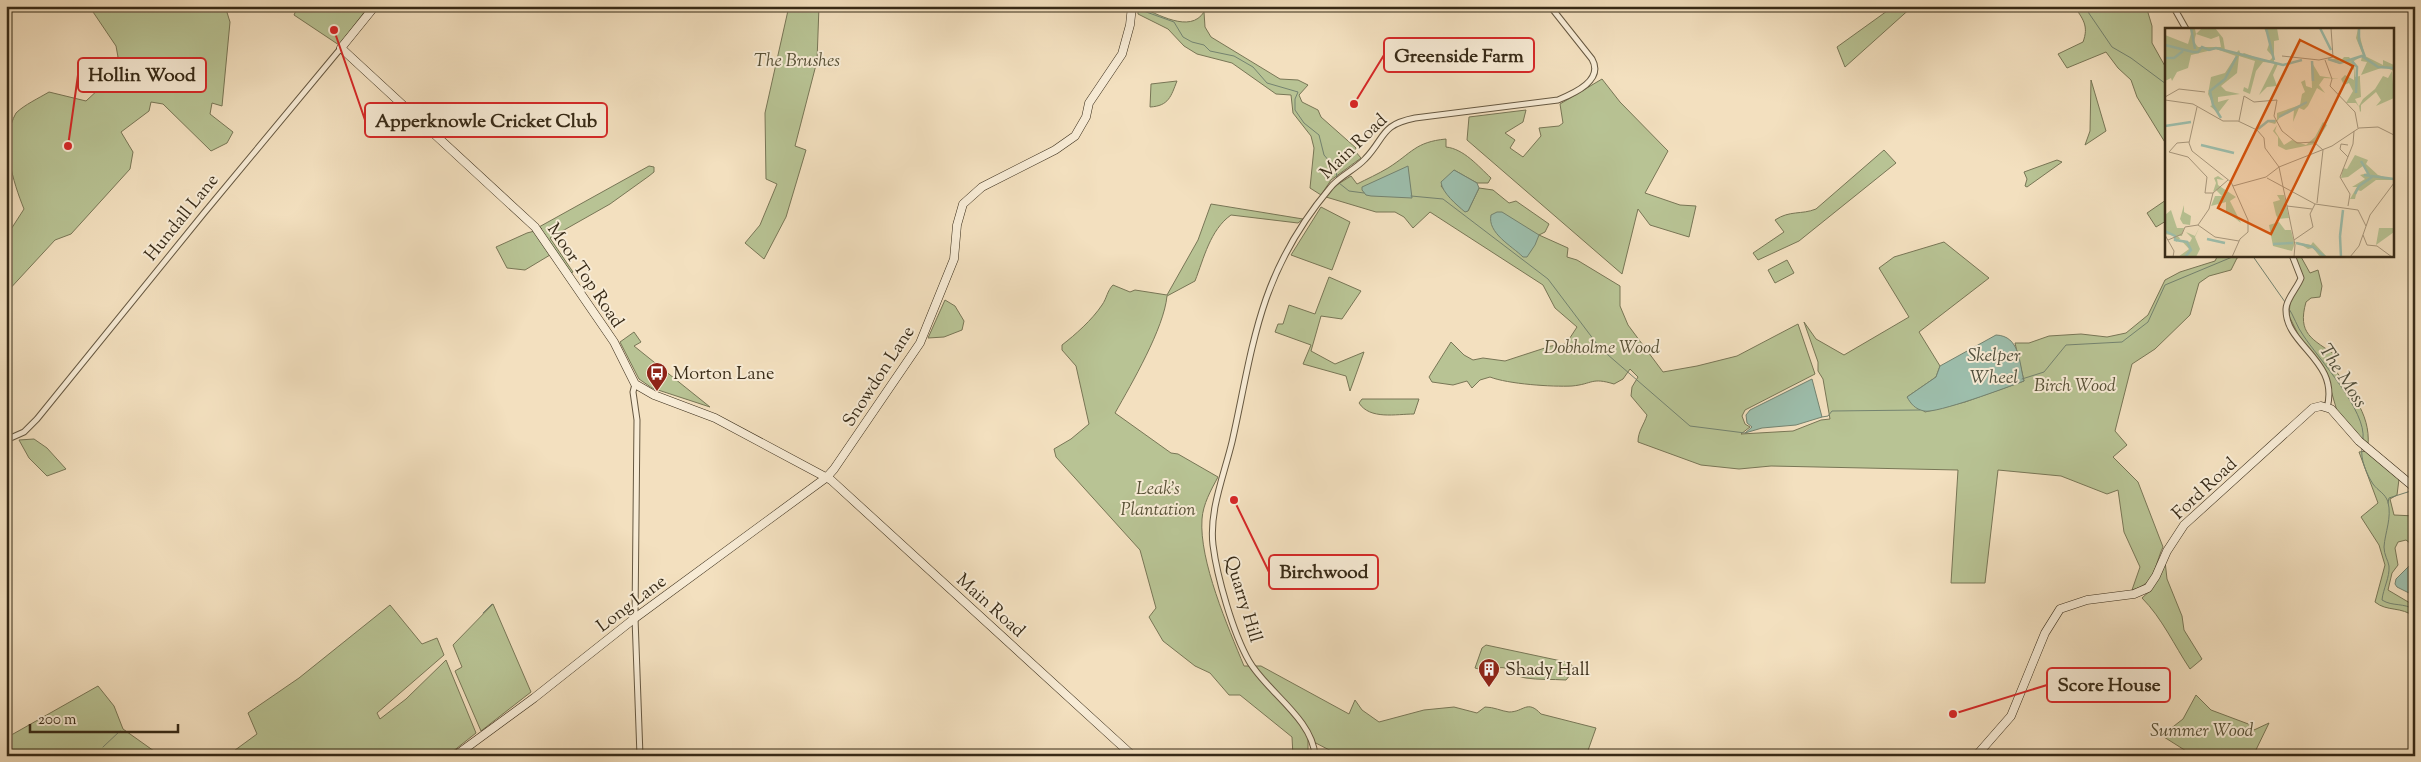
<svg xmlns="http://www.w3.org/2000/svg" width="2421" height="762" viewBox="0 0 2421 762" font-family="'Sorts Mill Goudy',serif">
  <style>
    .green { fill: #b8c394; stroke: #787656 }
    .water { fill: #9dbeac; stroke: #748370 }
    .lines { fill: none; stroke-linecap: round; stroke-linejoin: round }
    .stream { stroke: #748370; stroke-width: 1 }
    .street-casing { stroke: #665841; stroke-width: 7 }
    .secondary-casing { stroke: #372a17; stroke-width: 9 }
    .street { stroke: #f7ebd5; stroke-width: 5 }
    .secondary { stroke: #f7ebd5; stroke-width: 8 }
    .labels { text-anchor: middle; stroke-width: 4; stroke-linejoin: round; paint-order: stroke }
    .park-label { font-size: 18px; font-style: italic; fill: #575036; stroke: #f7ebd5 }
    .street-label { font-size: 18px; fill: #372a17; stroke: #f7ebd5 }
    .poi-label { font-size: 18px; fill: #372a17; stroke: #f7ebd5; text-anchor: start }
    .water-label { font-size: 19px; font-style: italic; fill: #504f3c; stroke: #f7ebd5 }
    .inset-river { fill: none; stroke: #9dbeac; stroke-width: 2.5 }
    .inset-road { fill: none; stroke: #a8977c; stroke-width: 1 }
    .view { fill: #d6540d; fill-opacity: 0.15; stroke: #d6540d; stroke-width: 2.5 }
    .inset-edge { fill: none; stroke: #372a17; stroke-width: 2.5 }
    .leader { fill: none; stroke: #d62828; stroke-width: 2 }
    .callout-dot { fill: #d62828; stroke: #f7ebd5; stroke-width: 2 }
    .callout { fill: #f7ebd5; stroke: #d62828; stroke-width: 2 }
    .callout-label { font-size: 19px; text-anchor: middle; font-weight: bold; fill: #372a17 }
  </style>
  <rect width="100%" height="100%" fill="#f3e0bf"/>
  <filter id="stains"><feTurbulence type="fractalNoise" baseFrequency=".004" numOctaves="4"/><feColorMatrix values="0 0 0 0 .2 0 0 0 0 .09 0 0 0 0 .02 0 0 0 .5 -.17"/></filter>
  <radialGradient id="worn" r=".72"><stop offset=".6" stop-color="#630" stop-opacity="0"/><stop offset="1" stop-color="#630" stop-opacity=".3"/></radialGradient>
  <!-- green -->
  <path class="green" d="M89 6H225L230 22 222 106 212 103 210 114 233 132 227 143 211 151 163 104 151 102 149 111 121 132 133 152 130 169 71 234 55 240 6 293V237L24 209C13 182 0 141 16 113 24 105 39 98 49 92L86 101 100 88 107 63 118 57 116 46Z
    M298 6H369L339 45 294 15Z
    M789 6H819L817 61 795 146 806 150 786 217 764 259 745 243 760 225 777 184 766 179 765 113Z
    M1138 6C1158 14 1190 34 1204 12L1205 27 1211 37 1280 79 1298 80 1308 85 1299 95 1302 102 1318 110 1321 117 1356 148 1355 151 1361 158 1331 180 1321 195 1310 188 1314 148 1311 136 1293 113 1291 95 1276 94 1232 63 1197 54 1184 46 1168 29 1138 14Z
    M1894 6H1913L1845 67 1837 47Z
    M2074 6H2104V9C2120 10 2131 6 2146 6L2152 26V43L2166 68V144L2137 97 2131 80 2118 68 2106 52 2067 68 2058 54 2083 42C2089 26 2083 19 2074 6Z
    M1602 79 1620 102 1668 151 1645 193 1680 205 1696 206 1689 237 1650 225 1638 209 1622 274 1467 140 1469 117 1526 110 1523 122 1505 133 1515 140 1510 148 1523 157 1541 136 1539 128 1559 126 1563 123 1560 104Z
    M2091 80 2106 131 2085 145 2090 131Z
    M1177 81C1171 96 1169 106 1150 107L1151 84Z
    M1446 139V147C1464 149 1478 166 1491 178L1488 183H1477L1454 170 1441 186 1456 204 1468 211 1479 188 1493 190 1509 203 1516 201 1549 224 1545 232 1539 235 1568 248 1567 257 1577 260 1620 286V306L1628 325 1663 372 1697 366 1737 356 1798 324 1815 374 1745 410 1742 416 1745 424 1750 427 1741 434 1793 431 1821 420 1830 419 1823 379 1818 371V362L1804 322 1816 339 1844 355 1909 317 1879 268 1894 257 1944 242 1989 278 1919 332 1940 366 1936 377 1907 397 1925 412 1965 402 2024 381 2015 343H2029L2049 336 2081 334 2107 337 2126 333 2148 315 2165 280 2180 272 2215 261 2218 255H2245L2237 258 2231 270 2209 276 2199 283 2190 315 2155 349 2132 364 2115 431 2127 445 2113 457 2138 482 2163 547C2154 566 2156 584 2132 590L2140 567 2124 532 2118 490 2107 494 2061 476 1998 470 1985 583H1951L1958 470 1771 466 1739 469 1701 465 1638 442C1638 431 1644 425 1647 415L1631 396 1632 387 1638 377 1630 369 1623 379 1614 384C1591 377 1593 384 1572 386 1552 387 1508 384 1490 377L1480 380 1472 388 1467 381 1453 385 1432 382 1429 377 1451 342 1464 355 1473 360 1483 358 1505 361 1551 346 1566 344 1577 327 1555 308 1543 285 1430 212 1413 228 1404 217 1395 212H1376L1326 197 1335 186 1351 176 1357 184C1367 179 1378 174 1388 168 1412 153 1415 142 1446 139Z
    M1884 150 1896 163 1799 241 1758 260 1753 253 1784 232 1775 220C1790 210 1801 215 1816 209Z
    M2057 160 2062 162 2027 187 2025 186 2027 179 2024 172Z
    M649 166 654 167V172L649 176 610 204 550 238 573 272 571 273 555 252 525 270 507 268 496 247 527 233 542 229 539 227Z
    M2166 200V221L2156 227 2147 213Z
    M1211 204 1303 219 1298 223 1231 215C1210 230 1204 258 1195 281L1167 296C1164 328 1132 383 1115 413L1171 453 1178 454 1218 477C1211 490 1203 504 1202 519 1199 561 1228 627 1244 666H1261L1349 714 1355 700 1362 710 1379 722 1424 710 1454 707 1477 713 1485 707C1494 707 1501 711 1509 712 1524 712 1527 699 1541 714L1596 728 1586 756H1341L1308 739V756H1293L1292 737 1240 695H1229L1210 673 1195 666 1163 641 1149 617 1156 608 1140 550 1056 457 1054 449 1071 439 1089 424 1076 366 1062 350V345C1075 335 1092 320 1102 305 1107 298 1107 291 1113 285L1130 292 1135 290 1167 295 1198 240Z
    M1321 207 1350 222 1332 270 1291 255Z
    M2294 255H2300L2310 273 2318 270 2322 286 2320 297 2311 298 2306 302C2297 334 2312 339 2337 356L2330 363C2348 388 2371 413 2368 445L2337 411 2326 373 2318 359 2301 340 2289 316 2290 303 2303 276Z
    M1787 260 1794 273 1775 283 1768 270Z
    M1329 277 1361 291 1342 319 1321 316 1311 351 1335 364 1364 352 1350 391 1346 376 1303 364 1311 345 1275 332 1278 324H1283L1289 305 1315 314Z
    M945 300 955 306 964 321 962 330 944 337 928 338Z
    M634 332 641 342 634 346 710 407 652 388 639 379 620 342Z
    M1362 399H1419L1414 414C1396 414 1370 420 1359 403Z
    M34 439 47 448 66 469 47 476 29 458 19 440Z
    M2367 451 2399 479 2397 495 2390 499 2394 515 2415 516V547L2406 540 2398 542 2395 548 2398 565 2392 573 2388 590 2415 606V617C2401 606 2387 612 2375 602L2385 565 2379 545 2361 517 2378 503 2359 452Z
    M2165 561 2167 579 2182 616 2184 630 2202 659 2190 669C2174 645 2162 618 2142 598L2152 589Z
    M493 604 531 692 481 731 455 671 462 667 453 645Z
    M390 605 422 644 437 638 444 655 377 713 380 719 406 699 446 660 476 733 447 756H227L257 734 248 713 299 678Z
    M1486 645 1566 662 1572 665 1571 674 1566 680C1552 679 1538 680 1526 678 1510 676 1508 660 1490 672L1475 668 1482 648Z
    M98 686 114 706 123 729 161 756H6V738Z
    M2196 695 2211 710 2251 725 2254 730 2269 723 2253 756H2194L2164 737 2165 733 2183 719Z"/>
  <!-- water -->
  <path class="water" d="M1408 166 1412 198 1371 196 1366 195 1362 190V187Z
    M1454 170 1477 183 1479 188 1468 211 1465 212C1457 205 1442 193 1441 182Z
    M1497 212H1502L1539 235 1535 245 1527 257H1523C1512 246 1487 233 1491 215Z
    M1996 335C2020 336 2019 362 2024 381 2008 387 1936 414 1924 411 1915 409 1911 404 1907 397L1936 377 1940 366Z
    M1812 379 1822 417 1796 425 1762 428 1745 433 1752 427 1747 423 1746 415 1750 410Z
    M2415 560V596L2397 587 2395 584 2396 579Z"/>
  <g class="lines">
    <!-- stream -->
    <path class="stream" d="M2084 6 2112 47 2131 58 2166 84
      M1138 9 1174 22 1183 37 1192 42 1204 45 1210 51 1234 56 1253 67 1267 83 1298 92 1295 99V110L1304 123 1319 135 1324 155 1336 169 1337 180
      M1339 183 1349 191 1364 193
      M1411 196 1443 199 1548 279 1600 348 1690 426 1745 433
      M2252 255 2285 302
      M2288 307C2294 316 2297 327 2303 335 2318 358 2367 411 2363 439
      M2022 379 2044 372 2066 345 2122 342 2148 322 2165 285 2237 255
      M1822 417 1828 416 1832 411 1920 410
      M2362 448C2360 459 2367 475 2373 484 2378 491 2385 493 2388 502 2392 518 2385 532 2384 547 2384 555 2388 560 2389 566 2390 577 2383 589 2382 600 2393 607 2403 602 2415 610
      M2388 503 2389 498 2414 490
      M483 613 492 604
      M103 747 120 731"/>
    <!-- street casing -->
    <g class="street-casing">
      <path id="street" d="M2173 6 2186 29
        M2292 255 2301 278C2298 287 2286 299 2286 309 2285 346 2340 360 2327 408
        M635 384 633 392 637 420 635 618 640 756
        M6 440 24 432 37 419 204 213 341 48
        M1315 756C1313 719 1266 691 1249 661 1233 633 1217 577 1213 545 1209 511 1224 475 1232 442 1243 394 1250 345 1266 299 1280 259 1303 220 1330 188 1339 176 1355 170 1365 159 1386 137 1380 125 1415 118L1558 100C1575 93 1604 80 1592 59L1550 6"/>
    </g>
    <!-- secondary casing -->
    <g class="secondary-casing">
      <path id="secondary" d="M375 6 341 48 535 227 614 342 635 384 654 395 715 418 831 480 1133 756
        M455 756 534 698 635 618 827 477 834 469 920 343 954 259 957 225 963 204 982 187 1055 150 1075 136 1086 117 1089 103 1122 54 1130 25 1132 6
        M1976 756 2011 716 2045 633 2060 609 2087 600 2134 594 2148 588 2156 576 2167 551 2184 525 2313 408 2321 406 2331 409 2359 441 2415 488"/>
    </g>
    <!-- street -->
    <use href="#street" class="street"/>
    <!-- secondary -->
    <use href="#secondary" class="secondary"/>
  </g>
  <!-- icons -->
  <defs>
    <g id="bus-pin" transform="scale(1.125)"><path d="M0 17L-7.5 6A9.5 9.5 0 1 1 7.5 6Z" fill="#8f2418" stroke="#f7ebd5"/><path d="M-5-6H5V4H4V6H2V4H-2V6H-4V4H-5ZM-3.5-4V0h7V-4ZM-3.5 1.2v1.5H-2V1.2ZM2 1.2v1.5H3.5V1.2Z" fill="#fff"/></g>
    <g id="building-pin" transform="scale(1.125)"><path d="M0 17L-7.5 6A9.5 9.5 0 1 1 7.5 6Z" fill="#8f2418" stroke="#f7ebd5"/><path d="M-4-6H4V6H1V3H-1V6H-4ZM-2.5-4.3h1.7v1.8h-1.7ZM.8-4.3h1.7v1.8H.8ZM-2.5-1h1.7V.8h-1.7ZM.8-1h1.7V.8H.8Z" fill="#fff"/></g>
  </defs>
  <g fill-rule="evenodd">
    <use href="#bus-pin" x="657" y="373"/>
    <use href="#building-pin" x="1489" y="669"/>
  </g>
  <g class="labels">
    <!-- park labels -->
    <g class="park-label">
      <text x="797" y="66">The Brushes</text>
      <text x="1602" y="353">Dobholme Wood</text>
      <text x="2075" y="391">Birch Wood</text>
      <text x="1158" y="494">Leak's<tspan x="1158" dy="21">Plantation</tspan></text>
      <text x="2202" y="736">Summer Wood</text>
    </g>
    <!-- street labels -->
    <g class="street-label">
      <text transform="translate(1353 146) rotate(-44)" y="6">Main Road</text>
      <text transform="translate(181 217) rotate(-51)" y="6">Hundall Lane</text>
      <text transform="translate(586 275) rotate(56)" y="6">Moor Top Road</text>
      <text transform="translate(878 376) rotate(-57)" y="6">Snowdon Lane</text>
      <text transform="translate(2204 488) rotate(-43)" y="6">Ford Road</text>
      <text transform="translate(1244 599) rotate(73)" y="6">Quarry Hill</text>
      <text transform="translate(631 603) rotate(-37)" y="6">Long Lane</text>
      <text transform="translate(991 605) rotate(42)" y="6">Main Road</text>
    </g>
    <!-- poi labels -->
    <g class="poi-label">
      <text x="673" y="379">Morton Lane</text>
      <text x="1505" y="675">Shady Hall</text>
    </g>
    <!-- water labels -->
    <g class="water-label">
      <text x="1994" y="361">Skelper<tspan x="1994" dy="22">Wheel</tspan></text>
      <text transform="translate(2344 375) rotate(57)" y="7">The Moss</text>
    </g>
  </g>
  <!-- overview -->
  <g transform="translate(2165 28)">
    <rect width="229" height="229" fill="#f3e0bf"/>
    <path d="M24 0 30 1 31 6 37 0H50L58 10 60 22 70 26 74 22 76 27 79 25 103 34 108 29 102 22 105 13 99 0H112L114 12 109 13V34L113 36 108 47 112 58 102 59 94 67 110 35 98 34 91 43 85 66 78 63 79 59 83 61 90 33 74 28 72 45 56 58 61 63 75 66 53 69V74L64 71 53 85 45 78 48 77 43 66 46 49 60 45 71 28 51 21 26 27 23 40 12 44 7 53 6 50 0 53V7L23 16 27 2ZM31 6 46 11 54 8 56 19H33L29 14ZM193 1 200 28 218 37V32L229 37V43L219 39 196 47 202 34 196 33 197 28 189 33 190 49 195 48V52L196 69 190 71 194 79 191 75H181L188 63 184 55 179 57 181 54 178 55 176 51 180 47 189 52V42L180 33 175 36 164 32 172 30 175 34 179 29H184L186 32 198 27 191 10ZM146 33 155 48 174 51 159 50 154 57 160 65 152 60 143 78 139 82 134 80 128 94 129 82 116 88 110 96 103 94 92 102 103 92H112V85L135 77 137 66 140 64 136 54 140 52 141 58 147 60ZM227 43 229 70 211 78 216 72 211 64 196 77V83L195 84 194 78 198 71 210 61 218 48 223 50ZM158 94 162 97 150 116 121 122 113 118V109L108 103 112 97 110 103 119 117 127 112 141 117 150 109ZM190 127 203 132 201 136 213 147 229 152H211L196 163 192 162 190 171H185L192 159H187L200 151 195 147 203 145 198 138 183 149 176 150 178 140 182 141ZM53 148 59 152 52 151 53 157 71 169 65 173 76 195 61 183V174L46 178 50 168H57L51 162 48 164 51 155 49 150ZM112 167H119L124 190 113 191 111 187 108 174 115 172ZM19 177V184L26 188 25 197 18 196 15 191ZM6 182 12 200H19L17 208H13L16 212 25 214 27 210 21 204 30 208 35 198 30 209 35 221 31 229H13L24 221 15 211 11 214 10 208 0 206V187ZM114 194 120 202H126L129 214 146 217 148 214 162 229H155L148 220 143 221 135 216 130 215 127 223 108 218 104 197ZM214 200H229V204L211 217Z" fill="#b8c394" fill-rule="evenodd"/>
    <path class="inset-river" d="M26 0 30 21M101 0 109 32M155 0 166 22M194 0V13L200 29M0 17 28 24H33L37 19 44 22 51 20 118 37 137 32M0 30H9L18 23M163 31 175 35 197 28 213 39 229 40M147 33 148 53M187 33 192 39 191 65M114 89 142 74M56 90 48 77 45 63 60 51 72 28M0 98 26 94M93 101 103 93H110M36 117 69 125M196 133 204 147M199 147 229 151M190 166 194 158 207 149M0 203 10 208V212L22 214 26 222 20 229M175 208 178 182M175 208 176 229M42 211 60 215M131 215 148 219 160 229M108 216 128 215"/>
    <path class="inset-road" d="M117 28 154 32 168 29 166 0M160 32 167 51 165 58 190 84 193 100M0 69 14 61 40 64M0 72 28 76 58 93H73L92 102 99 110 100 120 114 139 167 118 194 100 213 99 229 107M74 93 79 68 89 74 112 72 109 88 117 103 132 115 149 114 158 122 152 175M24 114 12 115 4 124 23 129 42 149 40 165H48M24 115 27 123 66 154 83 192V204L75 211 67 229M24 115 32 79M183 129 175 121 176 116 183 117M102 150 150 176M68 158 101 149 114 139 130 217 129 229M48 165 63 152M150 176 193 182 201 198M122 178 147 181M183 178 185 166 175 149 188 116 189 103M33 197 50 209 74 213M0 207 9 223 8 229M198 207 202 217 212 218 227 229M3 212 17 206 20 199 33 197 44 181 48 165M129 212 148 199 145 186 150 176M185 229 194 218 205 187 229 155"/>
    <path class="view" d="M135 12 188 38 106 206 53 180Z"/>
    <rect width="229" height="229" class="inset-edge"/>
  </g>
  <!-- callouts -->
  <path class="leader" d="M1354 104L1384 55M68 146L78 75M334 30L365 120M1234 500L1269 572M1953 714L2047 685"/>
  <g class="callout-dot">
    <circle cx="1354" cy="104" r="5"/>
    <circle cx="68" cy="146" r="5"/>
    <circle cx="334" cy="30" r="5"/>
    <circle cx="1234" cy="500" r="5"/>
    <circle cx="1953" cy="714" r="5"/>
  </g>
  <g class="callout">
    <rect x="1384" y="38" width="150" height="34" rx="5"/>
    <rect x="78" y="58" width="128" height="34" rx="5"/>
    <rect x="365" y="103" width="242" height="34" rx="5"/>
    <rect x="1269" y="555" width="109" height="34" rx="5"/>
    <rect x="2047" y="668" width="123" height="34" rx="5"/>
  </g>
  <g class="callout-label">
    <text x="1459" y="62">Greenside Farm</text>
    <text x="142" y="81">Hollin Wood</text>
    <text x="486" y="127">Apperknowle Cricket Club</text>
    <text x="1324" y="578">Birchwood</text>
    <text x="2109" y="691">Score House</text>
  </g>
  <!-- margin -->
  <rect width="2421" height="762" fill="none" stroke="#f3e0bf" stroke-width="25"/>
  <rect x="8" y="8" width="2406" height="747" fill="none" stroke="#372a17" stroke-width="2.5"/>
  <rect x="12" y="12" width="2396" height="737" fill="none" stroke="#372a17"/>
  <!-- scale -->
  <path d="M30 724v8h148v-8" fill="none" stroke="#372a17" stroke-width="2.5"/>
  <text x="38" y="724" font-size="15" fill="#372a17" stroke="#f7ebd5" stroke-width="4" paint-order="stroke">200 m</text>
  <rect width="100%" height="100%" filter="url(#stains)"/>
  <rect width="100%" height="100%" fill="url(#worn)"/>
</svg>
